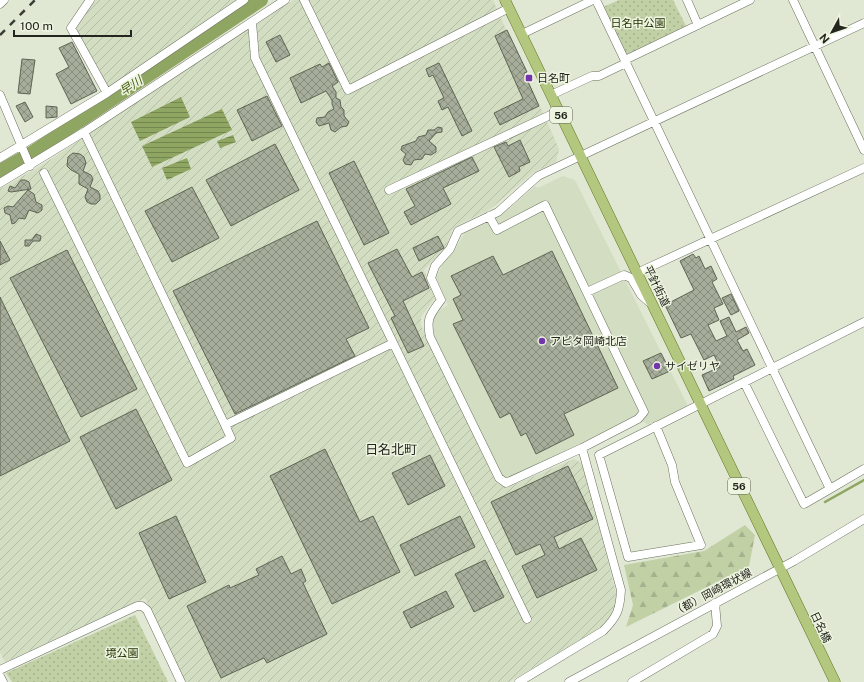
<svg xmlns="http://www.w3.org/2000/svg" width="864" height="682" viewBox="0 0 864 682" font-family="'Public Sans','Noto Sans JP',sans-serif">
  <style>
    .built { fill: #d3ddc2 }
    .industrial { fill: url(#industrial-furrows) }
    .forest { fill: url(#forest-firs) }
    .park { fill: url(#park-dots) }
    .water { fill: url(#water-rules) }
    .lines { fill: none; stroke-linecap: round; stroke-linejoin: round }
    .stream { stroke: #8fa562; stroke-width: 2.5 }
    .river { stroke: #8fa562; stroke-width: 14 }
    .building { fill: url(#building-cross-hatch); stroke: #5e6453 }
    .minor-casing { stroke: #6a715f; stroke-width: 9 }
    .major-casing { stroke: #617725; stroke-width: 11 }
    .minor { stroke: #fff; stroke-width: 8 }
    .major { stroke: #b4c77f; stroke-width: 10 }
    .rail { stroke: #3b3e35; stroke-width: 2.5; stroke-dasharray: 7 7; stroke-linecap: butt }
    .poi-dot { fill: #7235ab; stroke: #edf4e0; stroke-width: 1.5 }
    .labels { text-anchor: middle; stroke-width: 3; stroke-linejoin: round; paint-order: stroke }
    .shield { fill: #edf4e0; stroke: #606458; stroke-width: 1 }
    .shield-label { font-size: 10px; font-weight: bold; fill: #23261e }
    .park-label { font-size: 11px; fill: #253200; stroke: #edf4e0 }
    .poi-label { font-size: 11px; fill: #23261e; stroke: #edf4e0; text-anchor: start }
    .street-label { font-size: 11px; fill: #23261e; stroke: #edf4e0 }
    .water-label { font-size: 12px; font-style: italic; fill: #495d13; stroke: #edf4e0 }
    .quarter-label { font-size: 13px; fill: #23261e; stroke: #edf4e0 }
  </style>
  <defs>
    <pattern id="industrial-furrows" width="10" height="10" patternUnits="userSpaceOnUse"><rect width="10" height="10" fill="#d3ddc2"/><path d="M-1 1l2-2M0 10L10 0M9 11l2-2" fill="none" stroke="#b5bea6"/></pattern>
    <pattern id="forest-firs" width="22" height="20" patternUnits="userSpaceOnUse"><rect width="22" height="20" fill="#c1d0a5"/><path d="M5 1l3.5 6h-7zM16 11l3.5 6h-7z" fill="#a6b28e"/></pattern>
    <pattern id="park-dots" width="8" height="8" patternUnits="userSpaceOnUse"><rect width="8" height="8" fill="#c1d0a5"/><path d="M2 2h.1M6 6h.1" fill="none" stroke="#a6b28e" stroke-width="1.8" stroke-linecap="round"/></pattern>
    <pattern id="water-rules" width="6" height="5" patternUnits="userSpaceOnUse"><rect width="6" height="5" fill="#8fa562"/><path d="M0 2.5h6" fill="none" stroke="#748650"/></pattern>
    <pattern id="building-cross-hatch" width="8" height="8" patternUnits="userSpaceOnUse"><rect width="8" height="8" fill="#a6ad9a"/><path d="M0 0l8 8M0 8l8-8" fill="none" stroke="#878d7d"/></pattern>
  </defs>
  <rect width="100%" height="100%" fill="#e0e7d3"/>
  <!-- built -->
  <path class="built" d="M563 176 575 180 687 404 686 408 649 425 634 417 508 479 503 478 434 335 433 323 434 317 440 310 448 305 436 278 444 262 454 252 465 232 507 211 535 186 538 188Z"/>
  <!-- industrial -->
  <path class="industrial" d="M96 0H235L108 88 74 29Z
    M293 0H493L559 149 556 162 534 172 489 210 456 226 452 230 445 249 424 270 435 298 421 317V325L496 483 506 488 574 459 583 464 617 597 613 613 603 626 509 682H185L145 598 5 662 0 652V189L39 167Z"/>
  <!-- forest -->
  <path class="forest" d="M745 525 755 535 749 566 626 627 633 605 624 565 704 551Z"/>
  <!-- park -->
  <path class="park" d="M619 0H673L686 26 626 55 603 7Z
    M135 615 168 682H12L6 673Z"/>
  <!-- water -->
  <path class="water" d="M181 97 190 117 140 141 131 122Z
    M222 109 232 130 152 167 142 146Z
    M233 135 236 142 220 148 217 141Z
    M187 158 191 169 167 180 162 168Z"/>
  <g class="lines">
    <!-- stream -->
    <path class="stream" d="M825 502 864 480"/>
    <!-- river -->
    <path class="river" d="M0 171 30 154 261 0"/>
  </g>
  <!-- building -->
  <path class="building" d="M507 30 527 72 524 73 539 106 500 125 494 113 523 99 495 36Z
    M280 35 290 55 276 62 266 42Z
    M72 42 97 91 71 104 56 74 69 67 59 48Z
    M22 59 35 60 30 94 18 93Z
    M329 63 338 82 332 86 336 92V98L340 100 341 107 344 110V116L349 122 347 126 341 127 335 132 331 130 329 123 319 126 316 122 317 118 325 117 328 112 334 109 332 104V100L326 91 301 103 290 78 320 64 322 67Z
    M439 63 472 131 462 136 448 107 442 110 438 101 444 98 433 75 429 77 426 69Z
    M267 96 282 126 252 141 237 110Z
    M25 102 33 117 25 122 16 106Z
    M46 106 57 107V117L46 118Z
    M438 127 442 128V132L436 133 429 141 436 147V152L431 155 425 154 422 159 414 160 411 165 405 164 403 160 406 154 401 150 402 146 416 141 418 137 426 135 428 130H434Z
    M520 140 530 162 519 167 520 171 509 177 494 147 506 142 508 146Z
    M275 144 299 190 231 226 206 180Z
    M73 153 80 154 84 157 86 163 83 171 91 175 93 179 90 187 98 191 100 195V200L96 204H91L87 202 85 197 88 189 79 184V174L71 170 67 166 68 157Z
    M472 157 479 171 443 188 451 204 411 225 404 212 415 206 406 189Z
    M354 161 389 233 364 245 329 173Z
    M21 180H25L29 182 31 189 11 192 8 191 10 186 15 188Z
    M192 187 219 238 172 262 145 211Z
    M28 190 34 194 36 202 42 205V210L38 213 29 210 25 219 19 218 15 223 12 224 10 215 5 213 4 208 8 206 13 207Z
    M317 221 369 328 346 339 355 356 235 414 173 291Z
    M36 234 41 236 40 241H33L29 246H25V240H32Z
    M438 236 444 248 419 261 413 248Z
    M0 241 10 260 0 265Z
    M397 249 412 277 422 272 429 288 403 301 424 346 408 353 391 318 395 316 368 263Z
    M67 250 137 389 81 417 10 278Z
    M552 251 618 388 564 414 574 435 536 454 526 433 521 436 510 413 500 418 453 324 463 320 453 299 461 295 451 276 493 256 503 275Z
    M693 254 696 258 699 256 705 269 711 266 717 279 712 282 723 304 714 308 719 320 708 325 716 341 727 336 720 321 729 317 736 332 746 327 749 333 737 340 743 351 747 349 755 365 733 376 734 379 709 391 702 375 720 367 714 355 704 360 691 334 681 338 665 305 694 290 680 261Z
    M731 294 739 311 731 315 722 298Z
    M0 297 70 441 0 476Z
    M661 353 670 371 652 379 643 361Z
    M136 409 172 480 116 509 80 437Z
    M325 449 360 522 373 516 400 572 332 604 270 476Z
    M430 455 445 486 408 505 392 473Z
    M568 466 593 519 554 537 559 549 581 538 597 570 537 598 522 566 545 555 540 544 516 555 491 502Z
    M176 516 206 582 169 599 139 533Z
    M460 516 475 547 415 576 400 545Z
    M282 556 291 574 301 569 306 581 303 583 327 634 267 663 264 658 221 678 187 606 229 585 230 588 259 575 256 569Z
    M485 560 504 597 474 612 455 574Z
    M446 591 454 607 411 628 403 612Z"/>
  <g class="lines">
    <!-- minor casing -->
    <g class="minor-casing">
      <path id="minor" d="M90 0 71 28 107 93
        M304 0 348 90 509 8
        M596 0 830 489 864 469
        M687 0 698 25
        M793 0 864 150
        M0 4 4 0
        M252 22 255 58 527 619
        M522 34 593 0
        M625 60 750 0
        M0 95 30 166
        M551 95 592 76H599L626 63
        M84 132 225 425
        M0 158 107 93 244 0
        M44 173 187 463 231 438 225 425 393 343
        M0 183 84 132 285 0
        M389 190 559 111
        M489 216 497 230 545 205 644 412 638 419 582 448 621 590C620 610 617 617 603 631L519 682
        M637 273 864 168
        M587 292 624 275 631 278 641 295 650 303
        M744 382 804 504 830 489
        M656 426 672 465 675 482 701 545 628 557 599 455 864 322
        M582 448 506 483 499 478 430 337C426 318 430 315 441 300L431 278 435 266 450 249 458 231 498 212 538 176 864 23
        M0 670 137 606H142L147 610 181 682
        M0 676 3 682
        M569 682 794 561 864 519
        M632 682 713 634 717 626 715 603"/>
    </g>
    <!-- major casing -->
    <g class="major-casing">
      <path id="major" d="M505 0 835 682"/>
    </g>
    <!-- minor -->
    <use href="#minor" class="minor"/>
    <!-- major -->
    <use href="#major" class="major"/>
    <!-- rail -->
    <path class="rail" d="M0 35 35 0"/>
  </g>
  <!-- markers -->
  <g class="poi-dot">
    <rect x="525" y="74" width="8" height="8" rx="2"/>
    <circle cx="542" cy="341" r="4"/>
    <circle cx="657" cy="366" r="4"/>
  </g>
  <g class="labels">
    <!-- shield labels -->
    <g class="shield">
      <rect x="550" y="107" width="22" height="16" rx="3"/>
      <rect x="728" y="478" width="22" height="16" rx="3"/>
    </g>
    <g class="shield-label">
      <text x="561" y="119">56</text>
      <text x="739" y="490">56</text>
    </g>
    <!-- park labels -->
    <g class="park-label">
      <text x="638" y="27">日名中公園</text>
      <text x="122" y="657">境公園</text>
    </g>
    <!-- poi labels -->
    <g class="poi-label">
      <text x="537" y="82">日名町</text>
      <text x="550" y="345">アピタ岡崎北店</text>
      <text x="665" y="370">サイゼリヤ</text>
    </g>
    <!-- street labels -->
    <g class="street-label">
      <text transform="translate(657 286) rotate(64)" y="4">平針街道</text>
      <text transform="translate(712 592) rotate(-28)" y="4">（都）岡崎環状線</text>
      <text transform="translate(821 627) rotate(64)" y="4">日名橋</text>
    </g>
    <!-- water labels -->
    <g class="water-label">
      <text transform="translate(131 86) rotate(-34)" y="4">早川</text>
    </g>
    <!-- quarter labels -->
    <g class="quarter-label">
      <text x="391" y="454">日名北町</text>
    </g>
  </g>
  <!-- north arrow -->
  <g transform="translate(832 32) rotate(230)" stroke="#edf4e0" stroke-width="3" paint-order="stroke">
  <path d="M0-3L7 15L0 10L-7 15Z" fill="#23261e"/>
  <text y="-6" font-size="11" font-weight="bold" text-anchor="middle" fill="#23261e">N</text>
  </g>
  <!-- scale -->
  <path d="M14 30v6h117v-6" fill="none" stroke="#23261e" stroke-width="2"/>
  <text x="20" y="30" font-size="12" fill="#23261e" stroke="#edf4e0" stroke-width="3" paint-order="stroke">100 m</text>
</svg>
